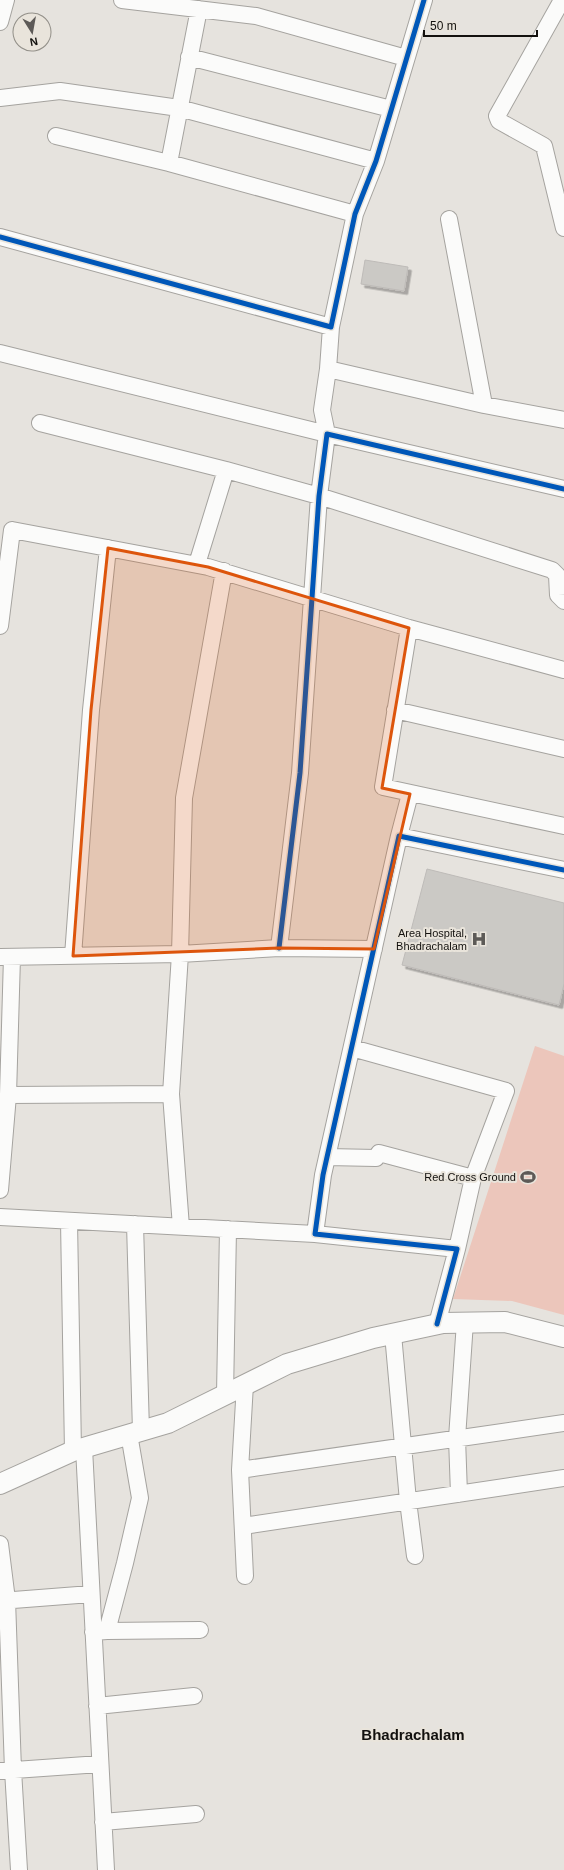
<svg xmlns="http://www.w3.org/2000/svg" width="564" height="1870" viewBox="0 0 564 1870" font-family="Helvetica,sans-serif">
  <style>
    .green { fill: #ecc6bb }
    .building { fill: #cbc9c5; stroke: #bebbb8; filter: url(#shadow) }
    .lines { fill: none; stroke-linecap: round; stroke-linejoin: round }
    .minor-casing { stroke: #a5a39f; stroke-width: 18 }
    .tertiary-casing { stroke: #a5a39f; stroke-width: 22 }
    .minor { stroke: #fbfbfa; stroke-width: 16 }
    .tertiary { stroke: #fbfbfa; stroke-width: 20 }
    .cycleway-casing { stroke: #e9e4db; stroke-width: 8 }
    .cycleway { stroke: #0057b8; stroke-width: 5 }
    .marked { fill: #dd550c; fill-opacity: 0.2; stroke: #dd550c; stroke-width: 3; stroke-linejoin: round }
    .labels { text-anchor: middle; stroke-width: 4; stroke-linejoin: round; paint-order: stroke }
    .poi-label { font-size: 11px; fill: #13110e; stroke: #e9e4db; text-anchor: end }
    .district-label { font-size: 15px; font-weight: bold; fill: #13110e; stroke: #e9e4db }
  </style>
  <defs>
    <filter id="shadow"><feDropShadow dx="3.5" dy="3.5" stdDeviation="0" flood-color="#0004"/></filter>
  </defs>
  <rect width="100%" height="100%" fill="#e6e3de"/>
  <!-- green -->
  <path class="green" d="M535 1046 564 1056V1315L512 1301 453 1299Z"/>
  <!-- building -->
  <path class="building" d="M365 260 408 267 404 291 361 284Z
    M427 869 564 903V984L559 1005 402 965Z"/>
  <g class="lines">
    <!-- minor casing -->
    <g class="minor-casing">
      <path id="minor" d="M122 0 256 16 406 58
        M562 0 497 116 499 121 544 146 564 228
        M0 22 6 0
        M189 57 391 109
        M0 98 60 91 179 108 376 161
        M56 136 169 163 355 214
        M169 163 199 9
        M449 219 484 405
        M0 237 331 327 355 214 376 161 424 0
        M0 353 327 434 322 410 328 369 484 405 564 420
        M328 369 331 327
        M40 423 226 470
        M197 564 226 470 319 496 552 570 557 575 558 595 564 601
        M0 626 12 530 208 567 409 628 564 670
        M409 628 383 787 564 826
        M395 710 564 749
        M399 836 410 794
        M279 948 300 773 319 496 327 434 564 489
        M73 956 91 710 108 548
        M0 957 180 954 279 948 374 949
        M352 1048 506 1091 473 1178 457 1249
        M171 1094 181 1227
        M8 1095 171 1094 180 954 184 798 224 571
        M327 1157 376 1158 379 1153 473 1178
        M0 1190 8 1095 12 957
        M0 1217 315 1234
        M69 1221 73 1451
        M135 1224 141 1431
        M437 1324 457 1249 315 1234 323 1175 399 836 564 870
        M393 1334 408 1501 415 1556
        M225 1395 228 1229
        M84 1448 106 1870
        M240 1470 564 1423
        M459 1494 457 1438 465 1322
        M243 1526 564 1478
        M0 1544 7 1600 13 1770 19 1870
        M245 1576 240 1470 245 1384
        M0 1601 91 1594
        M107 1631 200 1630
        M93 1632 107 1631 125 1563 140 1498 129 1434
        M97 1706 194 1696
        M0 1771 100 1764
        M103 1822 196 1814"/>
    </g>
    <!-- tertiary casing -->
    <g class="tertiary-casing">
      <path id="tertiary" d="M0 1484 73 1451 168 1423 287 1364 373 1338 443 1323 505 1322 564 1337"/>
    </g>
    <!-- minor -->
    <use href="#minor" class="minor"/>
    <!-- tertiary -->
    <use href="#tertiary" class="tertiary"/>
    <!-- cycleway casing -->
    <g class="cycleway-casing">
      <path id="cycleway" d="M0 237 331 327 355 214 376 161 424 0
        M279 948 300 773 319 496 327 434 564 489
        M437 1324 457 1249 315 1234 323 1175 399 836 564 870"/>
    </g>
    <!-- cycleway -->
    <use href="#cycleway" class="cycleway"/>
  </g>
  <!-- marked area -->
  <path class="marked" d="M108 548 208 567 409 628 382 788 410 794 374 949 279 948 73 956 91 710Z"/>
  <!-- icons -->
  <defs>
    <g id="hospital-bare" transform="scale(1.2)"><path d="M-5-5h3v3.5h4V-5h3V5h-3V1.5h-4V5h-3Z" fill="#5d5a57" stroke="#e9e4db" stroke-width="2.5" paint-order="stroke"/></g>
    <g id="stadium-bare" transform="scale(1.2)"><path d="M0-5a6.5 5 0 1 0 0 10a6.5 5 0 1 0 0-10ZM-3.5-1.8h7v3.6h-7Z" fill="#5d5a57" stroke="#e9e4db" stroke-width="2.5" paint-order="stroke"/></g>
  </defs>
  <g fill-rule="evenodd">
    <use href="#hospital-bare" x="479" y="939"/>
    <use href="#stadium-bare" x="528" y="1177"/>
  </g>
  <g class="labels">
    <!-- poi labels -->
    <g class="poi-label">
      <text x="467" y="937">Area Hospital,<tspan x="467" dy="13">Bhadrachalam</tspan></text>
      <text x="516" y="1181">Red Cross Ground</text>
    </g>
    <!-- district labels -->
    <g class="district-label">
      <text x="413" y="1740">Bhadrachalam</text>
    </g>
  </g>
  <!-- north arrow -->
  <g transform="translate(32 32) rotate(169)"><circle r="19" fill="#e9e4db" stroke="#939089"/>
  <path d="M0-3L7 15L0 10L-7 15Z" fill="#5d5a57"/>
  <text y="-6" font-size="11" font-weight="bold" text-anchor="middle" fill="#13110e">N</text>
  </g>
  <!-- scale -->
  <path d="M424 30v6h113v-6" fill="none" stroke="#13110e" stroke-width="2"/>
  <text x="430" y="30" font-size="12" fill="#13110e" stroke="#e9e4db" stroke-width="3" paint-order="stroke">50 m</text>
</svg>
